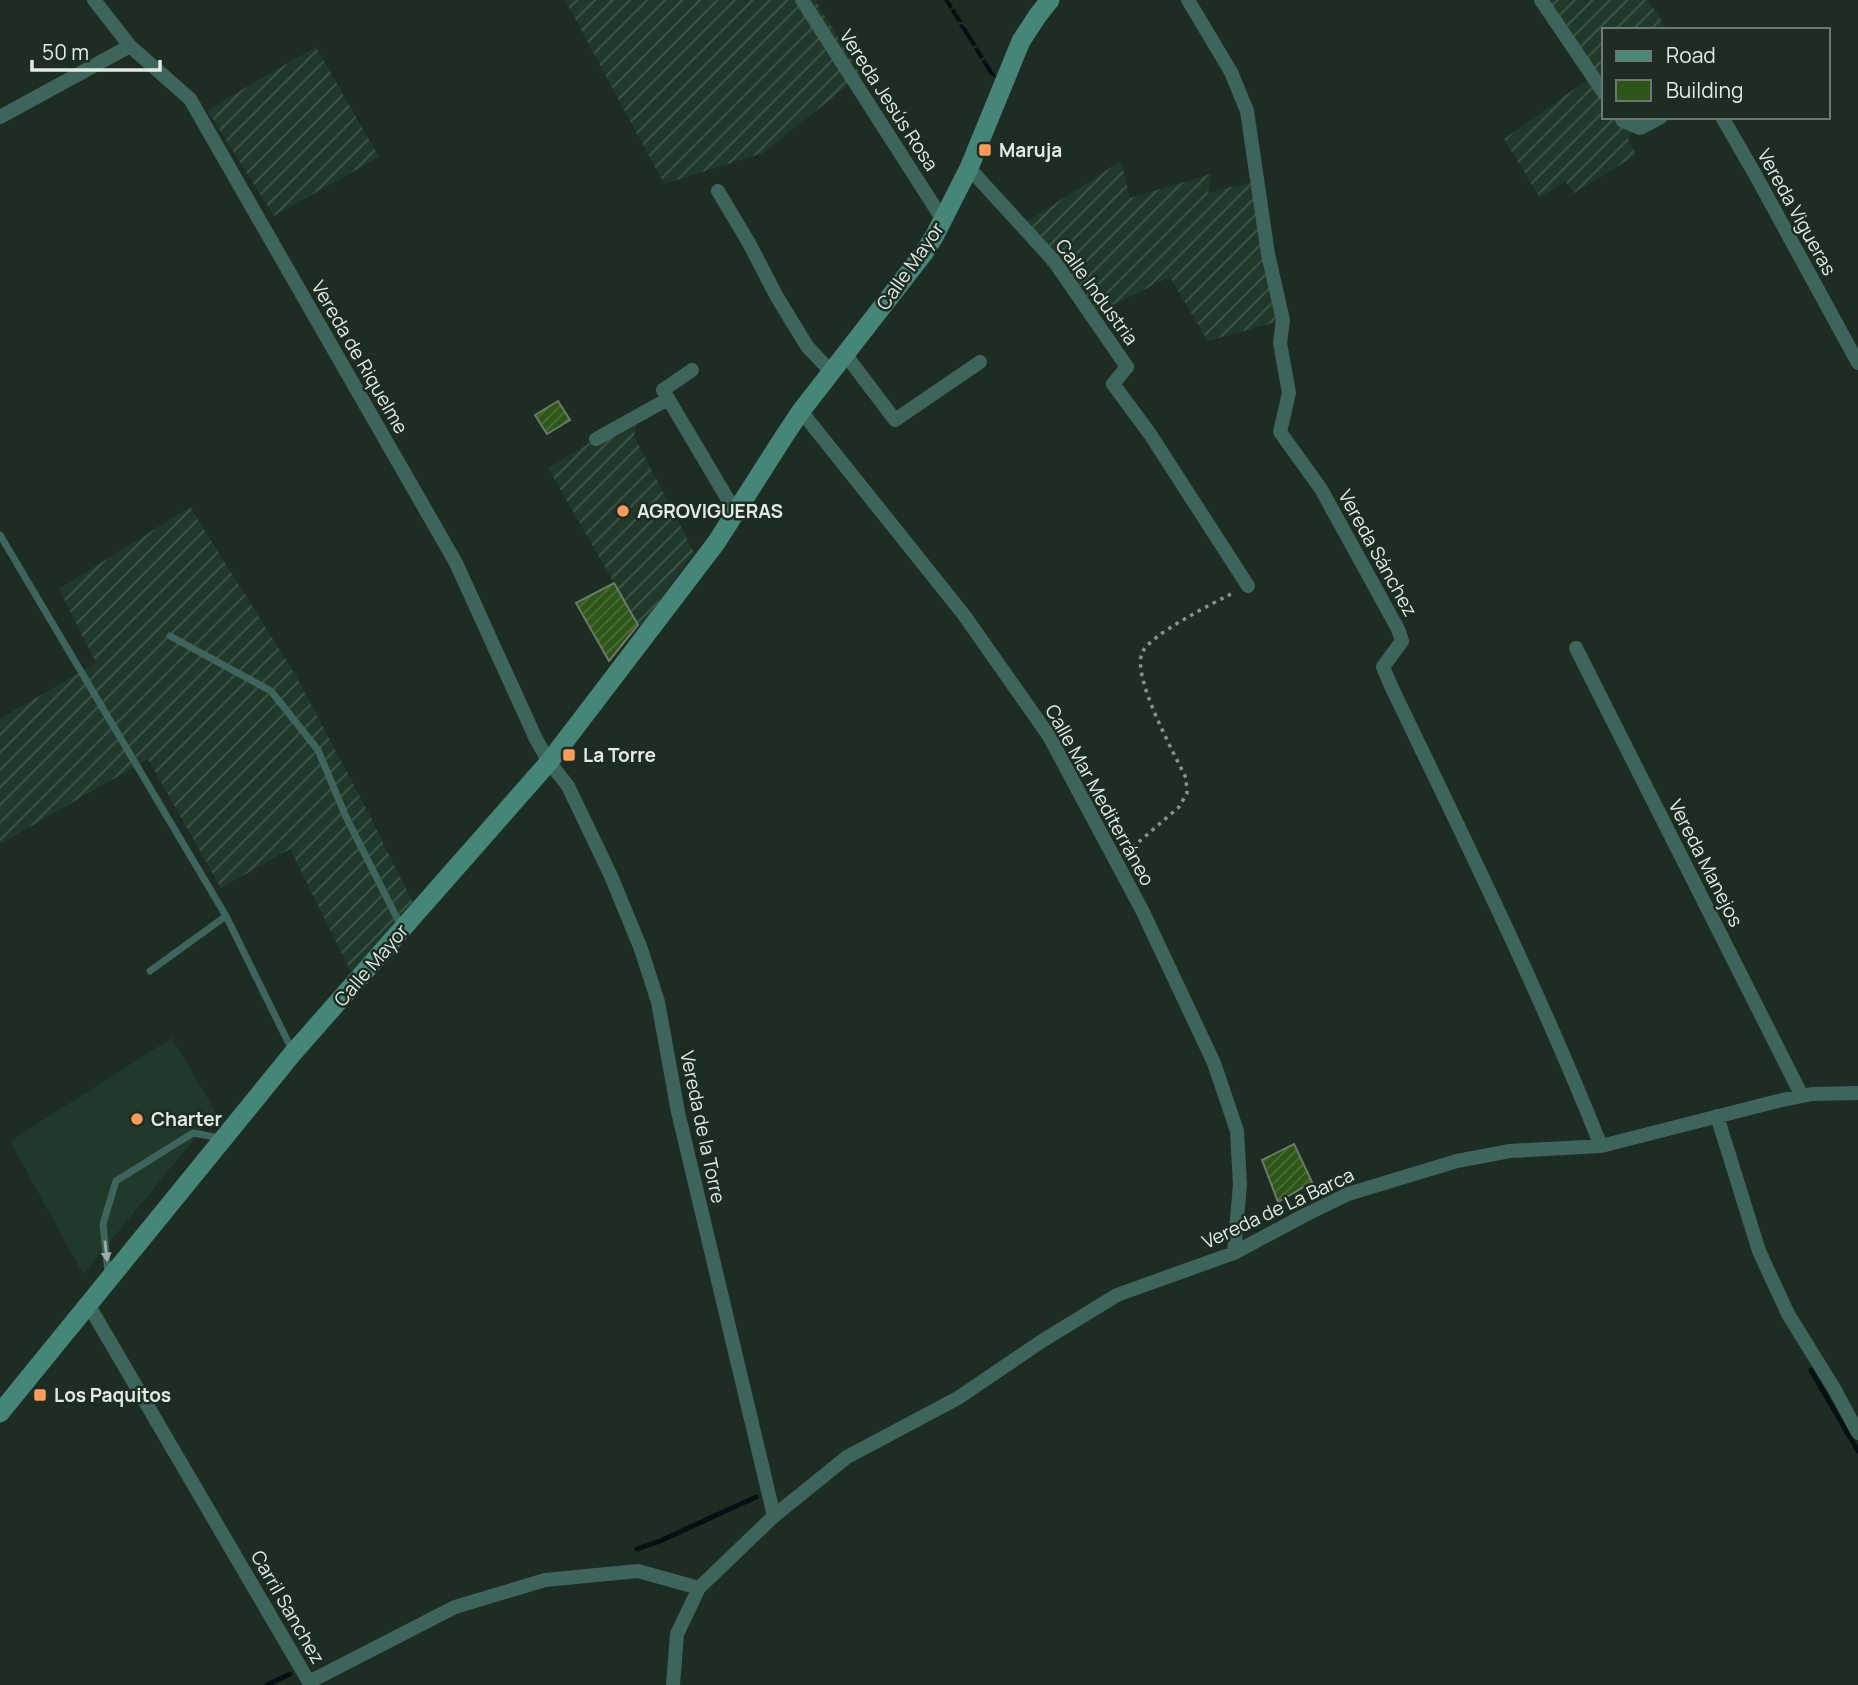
<svg xmlns="http://www.w3.org/2000/svg" width="1858" height="1685" viewBox="0 0 1858 1685" font-family="Manrope,sans-serif">
  <style>
    .built { fill: #21392b }
    .industrial { fill: url(#industrial-furrows) }
    .water { fill: url(#water-waves) }
    .lines { fill: none; stroke-linecap: round; stroke-linejoin: round }
    .stream { stroke: #041112; stroke-width: 5 }
    .building { fill: url(#building-hatch); stroke: #6d7968; stroke-width: 2 }
    .path { stroke: #86928a; stroke-width: 3.5; stroke-dasharray: 3.5 5; stroke-linecap: butt }
    .lane { stroke: #3e655c; stroke-width: 7 }
    .street { stroke: #3e655c; stroke-width: 14 }
    .secondary { stroke: #468678; stroke-width: 19 }
    .oneway { fill: #98afa7 }
    .poi-dot { fill: #fe9b59; stroke: #1d2d23; stroke-width: 2.5 }
    .labels { text-anchor: middle; stroke-width: 5; stroke-linejoin: round; paint-order: stroke }
    .street-label { font-size: 19px; fill: #e1ebe4; stroke: #1d2d23 }
    .poi-label { font-size: 19px; font-weight: bold; fill: #e1ebe4; stroke: #1d2d23; text-anchor: start }
  </style>
  <defs>
    <pattern id="industrial-furrows" width="10" height="10" patternUnits="userSpaceOnUse" patternTransform="scale(1.75)"><rect width="10" height="10" fill="#21392b"/><path d="M-1 1l2-2M0 10L10 0M9 11l2-2" fill="none" stroke="#41564a"/></pattern>
    <pattern id="water-waves" width="16" height="10" patternUnits="userSpaceOnUse" patternTransform="scale(1.75)"><rect width="16" height="10" fill="#041112"/><path d="M0 5q4-4 8 0t8 0" fill="none" stroke="#283434"/></pattern>
    <pattern id="building-hatch" width="6" height="6" patternUnits="userSpaceOnUse" patternTransform="scale(1.75)"><rect width="6" height="6" fill="#2e5617"/><path d="M-1 1l2-2M0 6l6-6M5 7l2-2" fill="none" stroke="#4c6e39"/></pattern>
  </defs>
  <rect width="100%" height="100%" fill="#1d2d23"/>
  <!-- built -->
  <path class="built" d="M172 1038 216 1113 83 1274 10 1141Z"/>
  <!-- industrial -->
  <path class="industrial" d="M565 0H815L861 75 763 153 664 184Z
    M1541 0H1648L1668 30H1604V117H1644L1628 138 1636 155 1574 193 1565 181 1540 198 1504 139 1593 76Z
    M316 47 379 157 274 216 207 110Z
    M1121 161 1130 198 1211 174 1208 193 1259 180 1283 320 1208 341 1170 277 1089 317 1017 228Z
    M639 417 634 436 694 552 640 628 548 468 591 442Z
    M190 507 296 676 367 810 414 905 351 972 290 849 221 888 148 759 0 844V719L96 663 59 589Z"/>
  <!-- water -->
  <path class="water" d="M944 0H949L997 78 995 83Z"/>
  <g class="lines">
    <!-- stream -->
    <path class="stream" d="M1811 1370 1858 1451
      M637 1549 660 1541 756 1497
      M267 1685 290 1674"/>
  </g>
  <!-- building -->
  <path class="building" d="M558 401 570 420 547 434 535 415Z
    M614 583 638 625 609 661 576 603Z
    M1294 1144 1312 1182 1278 1202 1262 1160Z"/>
  <g class="lines">
    <!-- path -->
    <path class="path" d="M1126 853 1179 807 1187 793 1186 778C1174 753 1132 678 1142 653 1149 635 1215 602 1235 592"/>
    <!-- lane -->
    <path class="lane" d="M0 535 226 916 293 1052
      M170 636 271 691 318 750 346 817 402 928
      M150 971 226 916
      M108 1273 103 1224 116 1181 193 1133 220 1138"/>
    <!-- street -->
    <path class="street" d="M94 0 130 46 190 99 456 563 536 739 549 762 568 786 611 876 641 949 658 1002 678 1112 774 1516
      M802 0 943 220
      M1188 0 1231 72 1247 111 1268 254 1283 320 1280 343 1289 393 1280 432 1321 489 1398 629 1402 641 1383 667 1391 686C1464 838 1539 990 1601 1146
      M1541 0 1604 93
      M0 117 130 46
      M1621 117 1623 121 1640 128 1661 117
      M1722 117 1756 176 1858 363
      M969 168 1054 261 1127 367 1113 384 1150 434 1248 586
      M718 191 749 243 777 297 807 346 831 372
      M845 354 895 420 980 362
      M692 370 663 390 736 513
      M801 411 964 615 1049 736 1142 910 1214 1063 1237 1131 1240 1185 1234 1253
      M596 439 668 399
      M1576 648 1802 1096
      M1717 1116 1759 1251 1788 1314 1835 1390 1858 1433
      M88 1304 309 1682 455 1607 545 1580 638 1571 699 1588
      M673 1685 677 1634 699 1588 774 1516 847 1457 958 1398 1042 1341 1117 1295 1234 1253 1303 1216 1348 1194 1457 1161 1510 1151 1601 1146 1778 1101 1812 1094 1858 1093"/>
    <!-- secondary -->
    <path class="secondary" d="M0 1413 293 1053 549 762 716 543 785 435 801 411 924 253 935 235 969 168 1021 41 1038 15 1050 0"/>
  </g>
  <!-- one-way arrows -->
  <defs><path id="oneway-solid" d="M-6-.8H1V-3.2L6.5 0L1 3.2V.8H-6Z" transform="scale(1.75)"/></defs>
  <use class="oneway" href="#oneway-solid" transform="translate(106 1251) rotate(84)"/>
  <!-- markers -->
  <g class="poi-dot">
    <rect x="978" y="143" width="14" height="14" rx="3.5"/>
    <circle cx="623" cy="511" r="7"/>
    <rect x="562" y="748" width="14" height="14" rx="3.5"/>
    <circle cx="137" cy="1119" r="7"/>
    <rect x="33" y="1388" width="14" height="14" rx="3.5"/>
  </g>
  <g class="labels">
    <!-- street labels -->
    <g class="street-label">
      <text transform="translate(889 100) rotate(57)" y="7">Vereda Jesús Rosa</text>
      <text transform="translate(1797 212) rotate(61)" y="7">Vereda Vigueras</text>
      <text transform="translate(910 266) rotate(-55)" y="7">Calle Mayor</text>
      <text transform="translate(1097 292) rotate(54)" y="7">Calle Industria</text>
      <text transform="translate(360 357) rotate(60)" y="7">Vereda de Riquelme</text>
      <text transform="translate(1378 553) rotate(61)" y="7">Vereda Sánchez</text>
      <text transform="translate(1100 795) rotate(61)" y="7">Calle Mar Mediterráneo</text>
      <text transform="translate(1706 863) rotate(63)" y="7">Vereda Manejos</text>
      <text transform="translate(371 965) rotate(-49)" y="7">Calle Mayor</text>
      <text transform="translate(703 1127) rotate(78)" y="7">Vereda de la Torre</text>
      <text transform="translate(1278 1208) rotate(-25)" y="7">Vereda de La Barca</text>
      <text transform="translate(288 1607) rotate(60)" y="7">Carril Sanchez</text>
    </g>
    <!-- poi labels -->
    <g class="poi-label">
      <text x="999" y="157">Maruja</text>
      <text x="637" y="518">AGROVIGUERAS</text>
      <text x="583" y="762">La Torre</text>
      <text x="151" y="1126">Charter</text>
      <text x="54" y="1402">Los Paquitos</text>
    </g>
  </g>
  <!-- legend -->
  <rect x="1602" y="28" width="228" height="91" fill="#1d2d23" stroke="#6b7970" stroke-width="2"/>
  <rect x="1616" y="51" width="35" height="10" fill="#468678" stroke="#6b7970" stroke-width="2"/>
  <text x="1666" y="63" font-size="21" fill="#e1ebe4">Road</text>
  <rect x="1616" y="80" width="35" height="21" fill="#2e5617" stroke="#6b7970" stroke-width="2"/>
  <text x="1666" y="98" font-size="21" fill="#e1ebe4">Building</text>
  <!-- scale -->
  <path d="M32 60v10h128v-10" fill="none" stroke="#e1ebe4" stroke-width="3.5"/>
  <text x="42" y="60" font-size="21" fill="#e1ebe4" stroke="#1d2d23" stroke-width="5" paint-order="stroke">50 m</text>
</svg>
